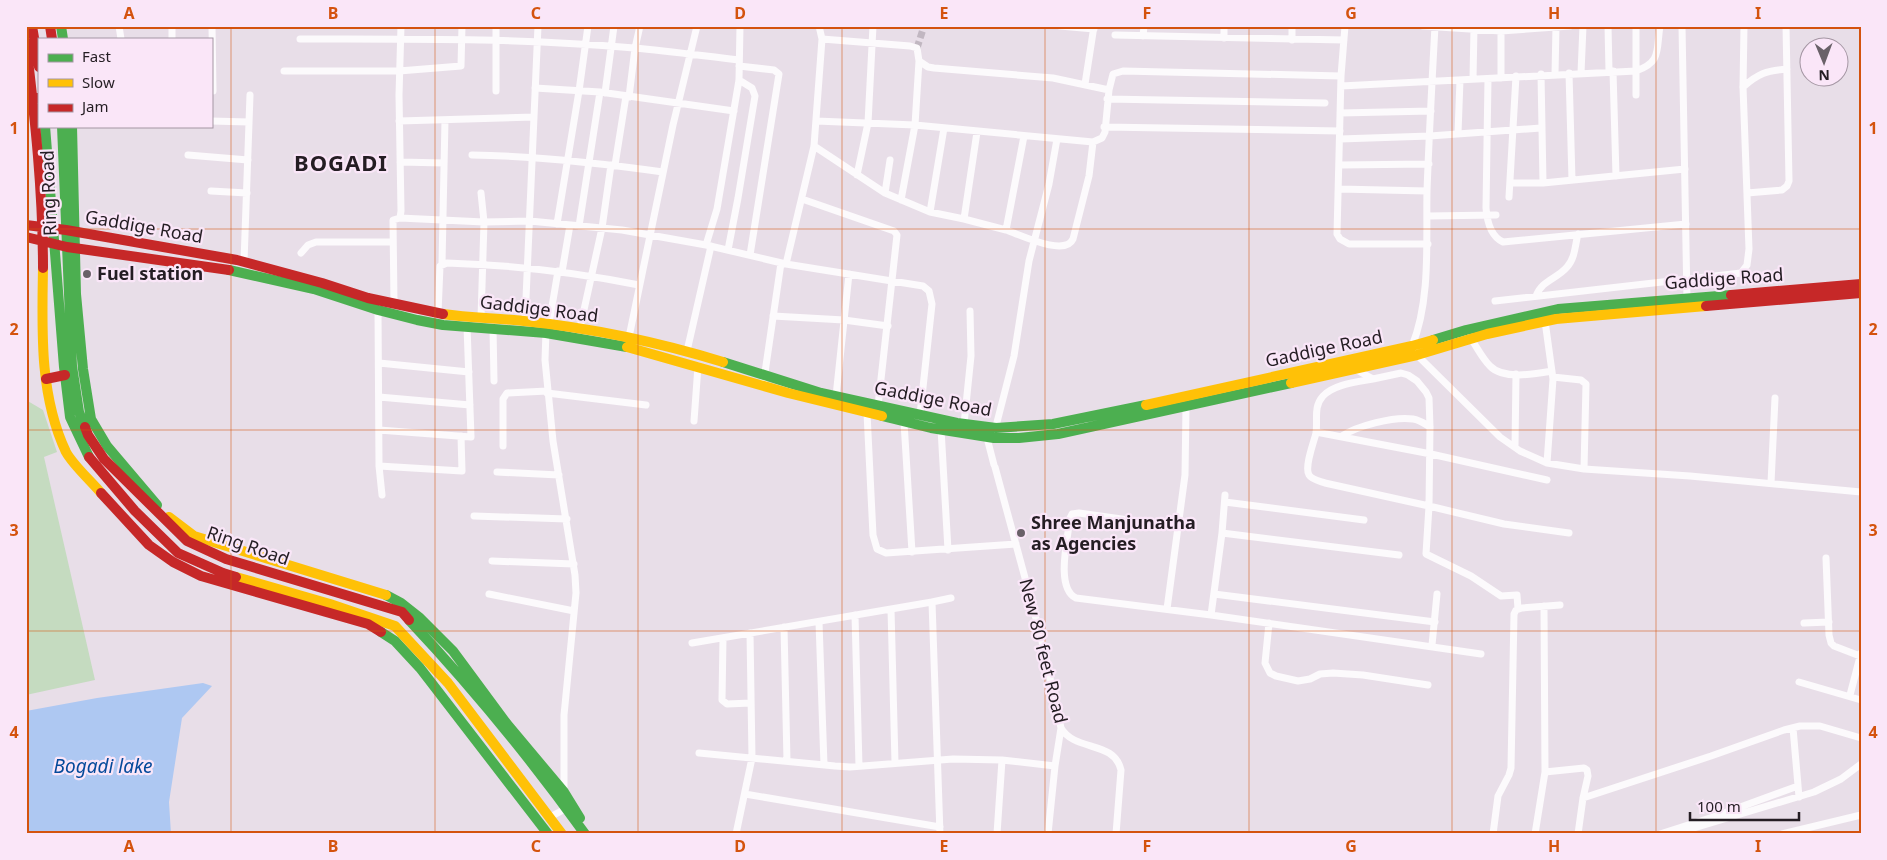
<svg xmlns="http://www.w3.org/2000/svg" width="1887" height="860" viewBox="0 0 1887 860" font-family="'Noto Sans',sans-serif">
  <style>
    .green { fill: #c5dbc0 }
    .water { fill: #aec8f2 }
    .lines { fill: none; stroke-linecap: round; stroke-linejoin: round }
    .street-tunnel { stroke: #c1b7c1; stroke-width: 7; stroke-dasharray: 7 3.5; stroke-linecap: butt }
    .street { stroke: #fcfafc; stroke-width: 7 }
    .fast { stroke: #4caf50; stroke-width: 10 }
    .slow { stroke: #ffc107; stroke-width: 10 }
    .jam { stroke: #c62828; stroke-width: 10 }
    .grid { fill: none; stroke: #d4530e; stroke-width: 1; stroke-opacity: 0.55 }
    .poi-dot { fill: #696168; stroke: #fae6f8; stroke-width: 2 }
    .labels { text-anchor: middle; stroke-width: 4.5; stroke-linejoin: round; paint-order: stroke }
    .street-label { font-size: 18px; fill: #241d23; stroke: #fae6f8 }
    .poi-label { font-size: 18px; font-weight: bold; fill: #241d23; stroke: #fae6f8; text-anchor: start }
    .water-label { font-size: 19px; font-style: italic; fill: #044a9b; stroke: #fae6f8 }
    .district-label { font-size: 22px; font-weight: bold; letter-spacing: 1px; fill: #241d23; stroke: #fae6f8 }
    .neatline { fill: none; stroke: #d4530e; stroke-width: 2 }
    .grid-label { font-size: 16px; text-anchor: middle; font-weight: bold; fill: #d4530e }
  </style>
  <rect width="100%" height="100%" fill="#e8dee8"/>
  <!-- green -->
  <path class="green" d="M26 400 43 410 57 452 44 457 95 680 26 695Z"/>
  <!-- water -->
  <path class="water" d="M203 683 212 686 182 718 169 802 171 834H26V711L97 698Z"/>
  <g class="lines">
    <!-- street-tunnel -->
    <path class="street-tunnel" d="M917 48 924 26"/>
    <!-- street -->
    <path class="street" d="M119 26 121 39
      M1060 26 1094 29
      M1292 26V40
      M1345 26 1341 76 1337 234 1340 239 1349 244H1428
      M1423 26 1501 31 1570 26
      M1435 26C1432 81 1429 136 1427 191 1426 240 1431 300 1412 346L1417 355 1500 437 1520 451 1547 463 1584 469 1690 476 1861 492
      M1608 26 1609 71
      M1636 26V95
      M1682 26 1687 301
      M1115 35 1344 40
      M1143 36 1144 26
      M1224 38V26
      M172 39V26
      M300 39C412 39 523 38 634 48 669 51 704 56 739 60
      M822 39 910 46 917 48 919 61 928 67 934 68 1053 78 1109 90 1113 74 1123 71 1341 76
      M739 66 774 70 779 74 750 255
      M284 71H399L461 66 462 26
      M1613 71 1616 176
      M1569 73 1572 180
      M1581 73 1583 26
      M1541 74 1543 183
      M1555 74 1556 26
      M1501 78V28
      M1473 79 1474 27
      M1488 79 1486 208C1487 221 1490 236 1503 242L1686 224
      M1085 84 1094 26
      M1341 86 1636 71C1662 62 1656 50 1660 26
      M1743 87C1759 73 1766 71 1787 69
      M535 88 600 92 734 111
      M211 91H213L212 26
      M496 91V26
      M605 93 614 26
      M629 97 635 48 640 26
      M1107 99 1325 103
      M1340 113 1431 111
      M211 121 249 122
      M399 121 534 117
      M816 121 915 125 1093 142 1102 138 1105 132 1109 90
      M1104 127 1340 131
      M1458 133 1460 80
      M1024 136 1006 230C1021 235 1065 257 1073 239L1089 176 1093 142
      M1340 139 1430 136 1541 128
      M814 146 885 193 930 212 964 219 977 132
      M188 155 248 160
      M472 155C537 156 599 163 663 172
      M400 162 444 163
      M615 165 626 96
      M1340 165 1429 164
      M857 175 868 123 873 26
      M1510 183H1543L1685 169
      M1339 189 1427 191
      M211 191 247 193
      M481 193 484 222 481 318
      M885 193 890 160
      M1747 193 1782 190 1787 186 1789 181 1786 26
      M1509 197 1516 76
      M802 199 894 231 897 235 878 406
      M901 200 915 125 919 61
      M930 212 944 128
      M1428 216 1496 215
      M400 218 484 222 530 221 622 230 706 245 786 264 923 286 929 291 932 304 920 415
      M964 219 1006 230
      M557 224 579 91 588 26
      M579 226 600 92
      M706 245 717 209 739 80 740 26
      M728 250 738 198 755 96 752 88 739 80
      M301 253 308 245 316 242H393
      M244 262 250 95
      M442 264 445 120
      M786 264 814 146 822 39 819 26
      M562 272 570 225
      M1536 296C1542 280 1557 279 1567 267 1575 259 1575 245 1578 234
      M1495 301 1741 273 1747 265 1749 249 1743 87 1744 26
      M394 304 393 220 400 218 401 211 399 95 401 26
      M378 310 379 466 382 495
      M438 313 440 266 447 263C512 265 575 272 639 285
      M773 316 844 320 888 326
      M525 321 538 26
      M1545 321 1553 379 1547 463
      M549 324 558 271
      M493 328 494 381
      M580 328 602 228 611 165
      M546 331 545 360 553 441 575 575 576 593 564 715V792
      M629 337 673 125 697 26
      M1471 339C1477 347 1482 358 1490 366 1503 380 1535 374 1552 371
      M687 351 711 246
      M379 363 469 372
      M1355 369 1373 379 1401 373 1408 375 1417 381 1426 392 1429 398 1430 427 1429 506 1504 524 1569 533
      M1553 377 1581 380 1586 384 1584 469
      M1373 379C1357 382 1334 384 1323 396 1313 407 1318 420 1316 433 1314 442 1304 467 1309 475 1312 480 1320 481 1325 483L1429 506 1426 554 1471 576 1501 596 1517 595 1518 609
      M763 386 781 263
      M547 393 646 405
      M836 396 849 274
      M379 397 470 405
      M867 413 873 535 877 549 886 553 1016 544
      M694 421 698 366
      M904 422 912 552
      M964 424 971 356 970 311
      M941 429 948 550
      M379 430 471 437 467 326
      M995 430 1014 356 1029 261 1049 184 1057 139
      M1316 432 1431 454 1547 480
      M986 434 994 465
      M1342 436C1357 426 1394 416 1413 419 1420 420 1425 424 1430 427
      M503 446V399L507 393 547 391
      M1515 447 1516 374
      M379 466 462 471 461 436
      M995 467 1041 637 1061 728C1075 752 1114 740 1121 770L1116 834
      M497 472 559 475
      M1771 483 1775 398
      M1225 502 1364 520
      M474 516 567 519
      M1178 527 1079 513 1072 514 1070 518C1068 538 1055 588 1076 598L1211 615 1481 654
      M1222 533 1399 555
      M1826 558 1829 635 1831 643 1834 646 1860 656
      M492 561 574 564
      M489 594 574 611
      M1214 594 1435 622
      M891 609 895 763
      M1167 609 1185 475 1186 407
      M855 615 859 766
      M1211 615 1222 533 1225 495
      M819 622 824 765
      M1269 623 1265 663 1270 673 1276 676 1298 681 1310 679 1320 674 1333 673 1363 675 1428 685
      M1804 623 1829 622
      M784 627 787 761
      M723 638 722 700 727 704 751 703
      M692 643 932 602
      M1432 645 1437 594
      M1799 682 1861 700
      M1850 695 1861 653
      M1793 728 1799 797
      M699 753 835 766 850 767 953 759 1002 760 1055 766
      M1545 772 1584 768 1587 770 1588 776 1583 798 1578 834
      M745 794 940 827
      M1583 798 1711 756 1784 730 1800 726H1820L1861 738
      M550 817 567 808
      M736 834 752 758 750 633
      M940 834 932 602 951 598
      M997 834 1002 760
      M1048 834 1055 766 1061 728
      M1493 834 1498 796 1509 775 1511 768 1514 614 1516 610 1522 608 1560 605
      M1535 834 1545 772 1544 606
      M1660 834 1713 817 1798 786
      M1674 834 1814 792 1841 779 1861 764
      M1782 834 1861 815"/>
    <!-- fast -->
    <path class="fast" d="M61 26 63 39
      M45 126 64 367 70 417 89 457
      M62 126 72 366 79 412 85 427
      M72 126 76 294 83 369 91 419 107 446 157 505
      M229 270 314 289 378 310 417 320 443 325 546 333 627 347
      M1433 340 1466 330 1558 309 1731 295
      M723 362 821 393 957 423 996 428 1053 424 1146 405
      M882 416 931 428 994 438H1019L1058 434 1291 383
      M386 595 401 603 420 618 453 651 507 724 564 792 580 818
      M409 620C472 687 531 759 585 834
      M381 632 395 641 420 668 548 834"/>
    <!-- slow -->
    <path class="slow" d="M43 268C42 329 39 395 66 452 73 465 91 481 101 493
      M443 314C470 318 497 318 524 321 591 328 658 342 723 362
      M627 347 788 393 882 416
      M1291 383 1417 355 1487 334 1556 319 1706 306
      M1146 405 1412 346 1433 340
      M169 517 194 536 386 595
      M236 577 330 604 395 626 448 683 562 834"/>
    <!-- jam -->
    <path class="jam" d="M32 26 39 67
      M50 26 52 39
      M26 43C35 118 43 192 43 268
      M33 98H39
      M26 225 66 230 237 260 322 283 368 298 443 314
      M26 237 67 247 229 270
      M1731 295 1861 284
      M1706 306 1861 293
      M46 379 65 375
      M85 427 88 435 104 459 187 541 226 559 402 612 409 620
      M89 457 135 511 178 553 223 573 236 577
      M101 493 149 545 173 562 201 576 368 624 381 632"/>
  </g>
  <!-- grid -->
  <path class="grid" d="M231 26V834M435 26V834M638 26V834M842 26V834M1045 26V834M1249 26V834M1452 26V834M1656 26V834M26 229H1861M26 430H1861M26 631H1861"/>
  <!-- markers -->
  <g class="poi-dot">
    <circle cx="87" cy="274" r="5"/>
    <circle cx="1021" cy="533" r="5"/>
  </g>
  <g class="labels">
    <!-- street labels -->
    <g class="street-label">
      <text transform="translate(49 193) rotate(-92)" y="6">Ring Road</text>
      <text transform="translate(144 227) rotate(10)" y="6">Gaddige Road</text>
      <text transform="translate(1724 279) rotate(-4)" y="6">Gaddige Road</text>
      <text transform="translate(539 309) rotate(7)" y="6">Gaddige Road</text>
      <text transform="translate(1324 349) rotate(-12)" y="6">Gaddige Road</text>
      <text transform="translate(933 399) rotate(11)" y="6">Gaddige Road</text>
      <text transform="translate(248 546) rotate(19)" y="6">Ring Road</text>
      <text transform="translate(1043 651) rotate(76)" y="6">New 80 feet Road</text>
    </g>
    <!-- poi labels -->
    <g class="poi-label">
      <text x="97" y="280">Fuel station</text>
      <text x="1031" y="529">Shree Manjunatha<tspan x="1031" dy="21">as Agencies</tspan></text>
    </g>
    <!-- water labels -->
    <g class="water-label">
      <text x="103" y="773">Bogadi lake</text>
    </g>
    <!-- district labels -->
    <g class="district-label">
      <text x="341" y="171">BOGADI</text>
    </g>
  </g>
  <!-- border -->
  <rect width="1887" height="860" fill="none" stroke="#fae6f8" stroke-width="55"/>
  <!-- legend -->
  <rect x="38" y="38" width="175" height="90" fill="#fae6f8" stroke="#a496a3"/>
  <rect x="48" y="54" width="25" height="8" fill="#4caf50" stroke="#a496a3"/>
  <text x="82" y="62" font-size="15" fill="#241d23">Fast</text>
  <rect x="48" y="79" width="25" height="8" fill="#ffc107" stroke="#a496a3"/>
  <text x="82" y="88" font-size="15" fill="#241d23">Slow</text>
  <rect x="48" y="104" width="25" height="8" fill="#c62828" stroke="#a496a3"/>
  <text x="82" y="112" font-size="15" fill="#241d23">Jam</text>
  <!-- north arrow -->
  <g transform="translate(1824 62) rotate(179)"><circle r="24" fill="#fae6f8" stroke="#a496a3"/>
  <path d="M0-4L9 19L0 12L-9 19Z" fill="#696168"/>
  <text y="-8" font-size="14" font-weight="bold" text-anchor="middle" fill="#241d23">N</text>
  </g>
  <!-- scale -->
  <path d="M1690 812v8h109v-8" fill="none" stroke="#241d23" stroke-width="2.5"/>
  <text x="1697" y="812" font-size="15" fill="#241d23" stroke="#fae6f8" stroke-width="4" paint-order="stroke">100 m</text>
  <rect x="28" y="28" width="1832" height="804" class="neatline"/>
  <g class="grid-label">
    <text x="129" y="19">A</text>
    <text x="333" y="19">B</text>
    <text x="536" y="19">C</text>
    <text x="740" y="19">D</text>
    <text x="944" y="19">E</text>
    <text x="1147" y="19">F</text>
    <text x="1351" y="19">G</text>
    <text x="1554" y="19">H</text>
    <text x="1758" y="19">I</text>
    <text x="14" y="134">1</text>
    <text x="1873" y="134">1</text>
    <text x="14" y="335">2</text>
    <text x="1873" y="335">2</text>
    <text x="14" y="536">3</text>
    <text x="1873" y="536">3</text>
    <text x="14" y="738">4</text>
    <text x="1873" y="738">4</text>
    <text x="129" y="852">A</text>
    <text x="333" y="852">B</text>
    <text x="536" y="852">C</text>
    <text x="740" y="852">D</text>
    <text x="944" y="852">E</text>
    <text x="1147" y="852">F</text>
    <text x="1351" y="852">G</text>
    <text x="1554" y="852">H</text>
    <text x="1758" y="852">I</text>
  </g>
</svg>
